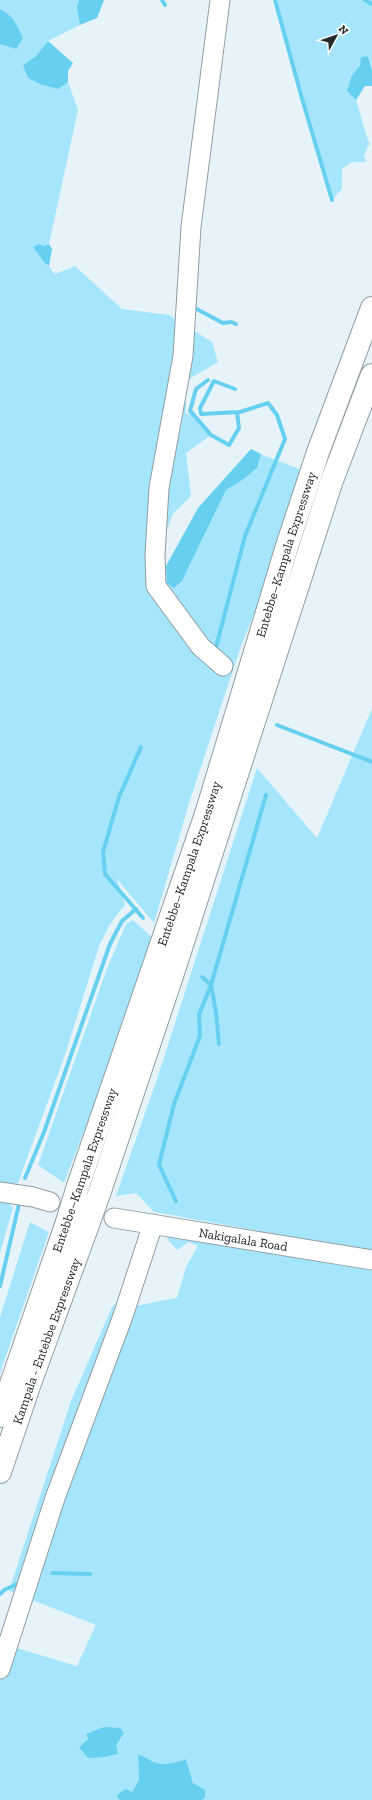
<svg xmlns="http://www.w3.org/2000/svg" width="372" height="1800" viewBox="0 0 372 1800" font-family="'Zilla Slab',serif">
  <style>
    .green { fill: #a5e6fc; fill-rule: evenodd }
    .water { fill: #67d0f1 }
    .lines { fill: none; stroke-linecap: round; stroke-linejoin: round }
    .stream { stroke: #67d0f1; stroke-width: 4 }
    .minor-casing { stroke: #919ea2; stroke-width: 21 }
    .highway-casing { stroke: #919ea2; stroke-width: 24 }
    .minor { stroke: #fff; stroke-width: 19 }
    .highway { stroke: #fff; stroke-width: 22 }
    .highway-bridge-casing { stroke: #919ea2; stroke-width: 24; stroke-linecap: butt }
    .highway-bridge { stroke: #fff; stroke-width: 22 }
    .labels { text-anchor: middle; stroke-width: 3; stroke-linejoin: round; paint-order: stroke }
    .street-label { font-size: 13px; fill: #242a2c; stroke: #fff }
  </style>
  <rect width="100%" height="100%" fill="#e6f4f9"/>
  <!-- green -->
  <path class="green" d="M0 0H79L77 8 80 25 48 41 36 56 23 65 58 89 68 82 78 110 49 244 42 246 38 244 33 247 55 274 75 266 122 309 169 315 212 342 218 362 186 381V414H193L211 435 186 453 191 496 173 514 159 550 166 566 167 583 182 581 226 490 244 479 257 468 261 454 304 471 271 571 241 646 190 800 154 923 117 879 125 905 110 924 99 946 65 1055 18 1183H0V44L16 49C15 31 19 17 0 9Z
    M275 0H372V67L368 56 362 57 360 65 351 77 347 91 356 100 369 144 364 156 366 162H352L342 169V189L332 200 301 95Z
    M372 709V1251L154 1212 136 1193 116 1196 158 1076 257 768 317 838Z
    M133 920 156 941 64 1183 38 1165 106 971 126 924Z
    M0 1200H6L13 1208 0 1253Z
    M30 1222 49 1232 0 1373V1317Z
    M172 1232 256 1252 285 1253 372 1266V1800H202L205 1798 193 1783 186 1759C178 1762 165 1766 156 1763 149 1762 146 1756 138 1756L139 1780 132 1792 118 1795 119 1800H0V1643L77 1666 96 1625 9 1591 71 1401 112 1307 115 1304 134 1306 177 1298 186 1267 198 1246 189 1242 177 1250 167 1239ZM86 1735 105 1757 79 1747 88 1739Z"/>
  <!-- water -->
  <path class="water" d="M79 0H104L97 18 80 25 77 8Z
    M0 9C13 14 17 26 23 38L16 49 0 44Z
    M48 41 73 63 68 71V82L58 89 40 84 28 78 23 65 36 56Z
    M368 56 372 70V86H365L356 100 347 91 351 77 360 65 361 57Z
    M38 244 43 246 49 244 52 249 49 266 45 263 33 247Z
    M251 449 261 454 257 468 244 479 226 490 182 581 174 588 167 583 166 566 198 508Z
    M104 1727 120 1728 124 1733 116 1745 118 1754 105 1757 88 1758 79 1747 88 1739 86 1734Z
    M138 1755C146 1756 149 1761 156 1763 165 1766 178 1762 186 1759L193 1783 205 1790V1798L202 1800H119L117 1795 126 1789 132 1792 139 1780Z"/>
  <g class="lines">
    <!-- stream -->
    <path class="stream" d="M162 0 165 5
      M275 0 301 95 332 200
      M365 0 372 4
      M191 306 223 323 231 322 236 324
      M208 380 196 389 190 411 193 414 211 435 229 445 239 428 237 412
      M215 651 245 536 285 439 277 415 268 403 240 412 201 414 200 408 214 381 235 389
      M277 725 372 762
      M141 747 119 797 103 852 105 874 143 918
      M202 977 211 985 216 1012 219 1044
      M25 1178 44 1132 110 944 122 921 136 909
      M176 1201 159 1165 174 1104 200 1036 199 1015 211 985 266 795
      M0 1286 19 1204
      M52 1573 90 1574
      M0 1594 4 1590 17 1584"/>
    <!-- minor casing -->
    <g class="minor-casing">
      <g id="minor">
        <path d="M220 0 191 227 183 356 159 488 155 555 156 586 201 647 223 666"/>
        <path d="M0 1192 33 1197 50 1202"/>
        <path id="s1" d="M114 1218 372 1260"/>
        <path d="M0 1669 55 1498 123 1316 153 1224"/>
      </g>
    </g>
    <!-- highway casing -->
    <g class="highway-casing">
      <g id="highway">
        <path id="s2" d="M78 1186 206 814 287 546 318 452 372 308"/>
        <path d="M99 1194 172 976 331 483 372 375"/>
        <path d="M0 1416 66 1225"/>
        <path id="s3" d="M0 1472 29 1386 85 1233"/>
      </g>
    </g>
    <!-- minor -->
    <use href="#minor" class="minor"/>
    <!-- highway -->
    <use href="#highway" class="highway"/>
    <!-- highway-bridge casing -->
    <g class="highway-bridge-casing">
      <path id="highway-bridge" d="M66 1225 78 1186
        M85 1233 99 1194"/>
    </g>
    <!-- highway-bridge -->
    <use href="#highway-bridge" class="highway-bridge"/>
  </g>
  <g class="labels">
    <!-- street labels -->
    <g class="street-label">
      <text dy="5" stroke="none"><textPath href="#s2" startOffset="665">Entebbe–Kampala Expressway</textPath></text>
      <text dy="5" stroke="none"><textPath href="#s2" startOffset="341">Entebbe–Kampala Expressway</textPath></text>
      <text transform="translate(84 1170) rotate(-71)" y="5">Entebbe–Kampala Expressway</text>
      <text dy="5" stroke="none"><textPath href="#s1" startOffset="131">Nakigalala Road</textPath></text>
      <text dy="5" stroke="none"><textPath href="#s3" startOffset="139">Kampala - Entebbe Expressway</textPath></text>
    </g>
  </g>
  <!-- north arrow -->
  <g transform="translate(336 36) rotate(50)" stroke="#ffffff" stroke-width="3" paint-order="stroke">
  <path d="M0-3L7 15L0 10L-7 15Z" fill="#242a2c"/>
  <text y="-6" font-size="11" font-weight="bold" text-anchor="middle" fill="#242a2c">N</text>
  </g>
</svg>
